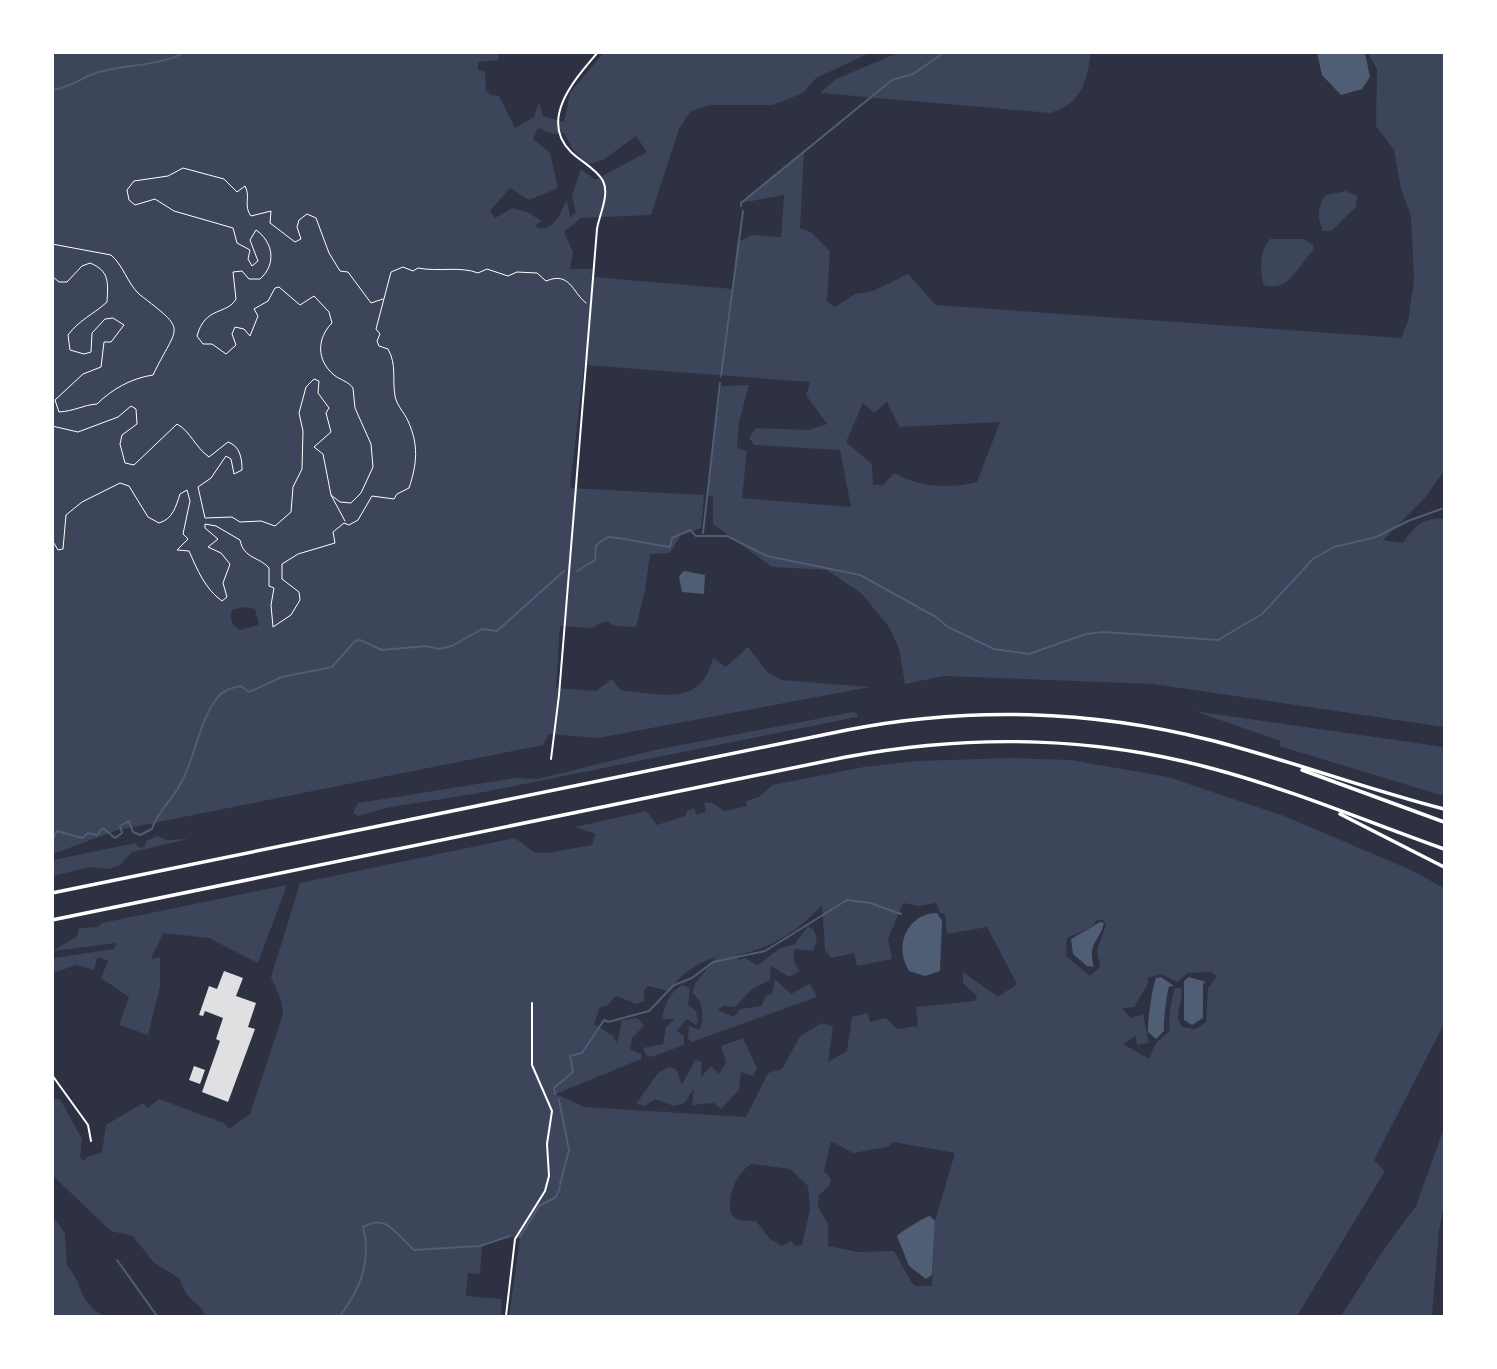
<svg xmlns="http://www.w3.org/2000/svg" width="1497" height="1369" viewBox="0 0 1497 1369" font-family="Arial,sans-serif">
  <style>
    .green { fill: #3c4559; fill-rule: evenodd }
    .water { fill: #4f5d75 }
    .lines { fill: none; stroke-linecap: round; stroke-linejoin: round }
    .stream { stroke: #4f5d75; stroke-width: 2 }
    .building { fill: #e0e0e3 }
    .path { stroke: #fff; stroke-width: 1 }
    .minor { stroke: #fff; stroke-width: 2 }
    .motorway { stroke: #fff; stroke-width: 3.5 }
  </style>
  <rect width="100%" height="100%" fill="#2d3142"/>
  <!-- green -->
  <path class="green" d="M900 52H1091V53C1086 83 1082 103 1050 113L820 93 836 79Z
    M52 53H499L498 60 478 62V70L485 72 486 90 491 95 499 96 515 128 534 117 539 102 543 116 564 122 570 93 603 53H870L816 78 803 93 773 105H709L690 112 679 129 651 215 581 218 564 232 573 252 570 269H593V277L733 289 737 242 752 235 781 237 784 195 741 203 804 151 800 228 811 232 830 251 827 301 835 307 855 294 873 291 908 274 936 305 1401 338 1408 321 1414 281 1411 216 1401 189 1394 150 1376 126 1377 69 1368 53H1444V471L1423 500 1383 540 1403 543C1415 526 1423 517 1444 519V727L1153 684 944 676 905 684 899 649 889 627 862 594 827 570 772 567 713 524V497L707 494 721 386 749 385 739 422 737 448 747 451 742 498 851 507 840 450 754 445 749 438 756 428 809 430 827 424 806 395 810 382 584 365 570 488 704 495 701 528 681 535 670 553 650 554 645 591 636 627 615 626 606 621 591 628 560 626 556 688 596 691 612 679 620 690C660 694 701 708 713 658L726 667 748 647 768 673 782 680 870 687 598 738 549 734 543 745 118 830 53 854ZM538 128 553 134 564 133 573 150 588 164 603 160 636 136 647 152 595 180 581 169 572 196 576 213 570 217 567 200C559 214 555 231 537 228L536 225 542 221 527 212 512 208 495 218 490 211 510 188 529 200 558 188 550 153 533 139ZM887 402 899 427 1000 422 977 482C949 489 919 487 894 473L883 485H873L872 464 846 442 863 403 874 413ZM244 607 255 609 259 625 240 630C232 626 229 618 232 610Z
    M1346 191 1357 196 1356 207 1331 231H1323C1317 218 1317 206 1326 195Z
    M1270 239H1304L1313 245V250C1297 267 1290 292 1264 285 1259 271 1260 250 1270 239Z
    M1194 711 1444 747V796L1279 746 1281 741Z
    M853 712 858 714 857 717 474 794 391 807 358 816 353 813 358 803 514 778 538 779 655 750Z
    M1009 758 1071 760 1168 777 1284 816 1411 870 1444 888V1024L1374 1160 1385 1171 1297 1316H509L520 1238 510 1237 482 1246 480 1274 468 1273 466 1296 502 1299 501 1316H205L202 1309 186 1294 179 1278 153 1262 133 1236 111 1231 53 1176V1099H60L82 1139 80 1157 84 1161 87 1157 102 1152 106 1125 143 1103 148 1108 159 1099 224 1123 229 1129 250 1114 283 1014 281 1000 271 977 300 883 515 838 534 852 547 853 592 845 595 834 575 827 646 811 657 825 685 816 687 811 694 808 697 815 706 811 704 803 711 802 724 811 747 806 746 801 759 797 772 785 864 767 916 761ZM903 903 919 906 936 903 940 913 945 914 947 934 987 927 1017 984 998 997 963 972V983L977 996 975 1001 916 1007 918 1026 897 1029 886 1018 870 1022 868 1013 852 1017 847 1051 828 1062 833 1027 822 1023 800 1036 782 1069 768 1073 746 1117 584 1107 556 1094 641 1059V1054L630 1049 632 1038 644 1026 638 1018 622 1020 617 1044 613 1036 594 1024 600 1007 607 1006 616 996 637 1004 644 1001V990L648 986 669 991C679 975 698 962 716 957L695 984 692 993C705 1003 703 1016 700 1030L689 1026 688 1039 692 1042 817 997 810 984 791 994 775 979 772 994 765 996 762 1006 740 1009 734 1017 718 1010 723 1006 735 1007 752 989 770 980 771 966 789 977 800 971C794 965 792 957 795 949L813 951 817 939 814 930 808 926 794 945C779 945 768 959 757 965L745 958 739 960 737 955C772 948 798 931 822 905L825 950 831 958 854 953 857 966 892 959 888 939ZM1097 920H1103L1106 925 1097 949 1100 967 1090 976 1066 956 1067 938 1091 927ZM1211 972 1217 976 1208 988 1206 1022 1196 1029 1182 1027C1172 1013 1185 1003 1181 988H1175C1172 996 1167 1023 1170 1031L1156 1043 1149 1059 1123 1044 1136 1036 1137 1045 1149 1043 1143 1014 1131 1018 1122 1008 1134 1007 1149 982 1147 978 1161 974 1177 982 1188 973ZM831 1141 853 1153 888 1147 893 1142 955 1153 935 1221 932 1286H916L912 1283 894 1251 858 1252 828 1246V1224L818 1207 819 1195 830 1185 831 1179 824 1171ZM752 1164 790 1169 808 1186 810 1210 802 1245 795 1246 791 1241 782 1246 770 1239 756 1221 738 1220 731 1214C727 1197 736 1172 752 1164Z
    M157 836 167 840 189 839 132 852 120 865 108 869 90 867 53 876V860L135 843 140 848 145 846 146 841Z
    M287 885 258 963 209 938 163 933 151 959 160 957V987L148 1035 119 1025 129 997 101 978 108 961 98 957 94 970 76 965 53 973V958L114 949 116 943 53 951 77 936 79 928 98 927 102 923Z
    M682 985 690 988 688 1005 696 1011 698 1021 696 1025 686 1019 677 1031 684 1036V1045L651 1057 646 1055 643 1048 663 1044 666 1027 675 1019H662C665 1002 669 994 682 985Z
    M743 1038 757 1068 753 1076 741 1072 739 1090 721 1109 714 1103 692 1105 694 1088 685 1103 674 1106 655 1099 645 1106 636 1104 658 1073 669 1067 676 1069 682 1085 695 1060 702 1062 701 1077 711 1066 719 1074 726 1062 721 1046Z
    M1444 1128V1205L1439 1230 1432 1316H1341L1386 1246 1416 1206Z
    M53 1217 65 1233 67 1266C84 1283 77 1302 104 1316H53Z"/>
  <!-- water -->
  <path class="water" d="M1317 53H1365L1370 77 1362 89 1341 95 1322 75Z
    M684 571 705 575 704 594 682 592 679 576Z
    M937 913 942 921 940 971 925 976 909 971C893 946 908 913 937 913Z
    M1100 922 1104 923C1099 943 1087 943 1094 967L1087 966 1073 954 1071 939Z
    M1161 977 1174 986 1169 987C1167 991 1163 1026 1164 1031L1156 1039 1148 1032C1147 1023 1153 984 1156 978Z
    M1189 977 1206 982 1203 984V1018L1192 1025 1184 1020V981Z
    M930 1216 935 1221 932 1275 926 1279 909 1266 897 1236C899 1233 926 1216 930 1216Z"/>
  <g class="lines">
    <!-- stream -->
    <path class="stream" d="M52 90C69 88 78 80 93 74 122 63 157 68 185 52
      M741 206V203L892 80 913 74 945 52
      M721 376 743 211
      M703 533 720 383
      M577 571 595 560 596 546C600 542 604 538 609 537 614 536 658 546 670 547L672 538 690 530 696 536H727L767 556 860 575 936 617 948 627 994 649 1029 654 1086 634 1104 632 1218 640 1262 614 1313 559 1334 547 1376 537 1408 521 1444 508
      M52 840 57 831 82 838 88 833 97 835 103 828 115 838 122 833 120 826 129 821 133 832 140 835 152 829C157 813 170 802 178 788 196 760 197 724 217 698 222 691 233 687 241 686L249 692 282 677 332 667 355 641 360 640 382 650 426 646 439 649 452 646 482 629 497 631 564 571
      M555 1094 554 1088 573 1072 570 1056 582 1053 604 1020 608 1022 649 1011 674 985 692 978 713 962 765 951 847 900 870 903 901 914
      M559 1100 569 1150 560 1184
      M520 1237 539 1206 556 1197 560 1187
      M117 1260 157 1316
      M340 1316C360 1290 372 1260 363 1227 386 1213 396 1234 414 1250L480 1246 510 1236"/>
  </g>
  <!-- building -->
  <path class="building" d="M224 971 243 978 236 996 256 1003 248 1027 255 1029 228 1102 202 1092 220 1041 216 1039 223 1018 205 1011 203 1016 199 1015 209 986 217 989Z
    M194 1066 205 1070 200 1084 189 1080Z"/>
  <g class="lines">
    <!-- path -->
    <path class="path" d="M52 244 111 255C123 265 128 284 139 294 189 333 178 323 153 375 132 378 112 389 97 404 83 405 75 411 59 412L55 400 83 374 101 367 104 342H111L124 325 113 318 105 319 92 333 91 352 84 354 70 350 68 335C79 320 94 314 107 302 108 283 110 271 90 263L82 266 67 282H59L52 276
      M52 287V295
      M52 426 78 432 118 417 131 406 136 409 137 424 122 435 120 444 125 463 134 465 177 424C191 432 195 447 209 457L228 442C240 446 242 458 242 470L234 474 231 459 226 456 211 478 198 487 205 518 232 517 240 522 261 521 275 526 291 512 293 487 302 469 303 431 299 413 306 387 314 379 319 381 318 393 329 408 326 413 331 432 314 447 323 454 331 495 345 521
      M331 495 340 502 351 503 361 493 373 467 371 444 355 408 353 388C348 381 340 380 334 375 316 360 317 338 332 323L329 312 314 296 300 305 279 287 275 288 268 301 254 309 258 316 250 336 244 329 235 327 232 334 236 345 226 354 212 344H203L197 336C205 306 227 315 236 299L233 272 242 271 249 279H260C277 264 273 242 256 230L250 240 258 261 252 266 248 259 250 250 237 243 233 228 174 211 155 199 135 205 129 200 127 190 134 181 168 176 183 168 224 179 237 192 245 186C251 197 243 206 251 216L271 211 270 223 295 242 301 239 297 227 299 220 307 214 316 218 329 253 340 271 348 272 371 303 383 299
      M52 540 58 550 63 549 66 515 82 502 120 483 129 486 148 517 159 523C173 519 176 506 180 494L187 490 190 501 183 534 188 539 177 550 189 551C197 569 205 589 222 601L227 597 223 583 230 564 221 553 208 547 218 539 205 528V524L216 526 240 540C244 559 258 556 269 568V586L274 588 271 605 273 627 291 615 300 600 299 592 282 579V564L298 554 335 543 333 532 344 523 349 525 358 520 372 496 394 499 397 494 409 488C417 464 419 445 408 421 404 412 397 406 395 396 392 379 397 365 388 349L379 346 377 341 380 334 376 329 391 272 403 267 413 271 418 268C438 272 461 266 478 273L487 269 508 276 517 272 537 273 546 281C570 271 572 292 586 303"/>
    <!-- minor -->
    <path class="minor" d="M551 759 559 695 597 229C599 215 610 195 603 181 597 169 580 161 571 152 538 119 576 78 598 52
      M52 1075 88 1125 91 1141
      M506 1316 515 1239 545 1191 549 1176 547 1144 552 1111 532 1065V1003"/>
    <!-- motorway -->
    <path class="motorway" d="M1302 770 1444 822
      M1340 814 1444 867
      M52 893 847 730C967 706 1091 710 1210 740 1289 760 1366 789 1444 809
      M52 920 846 757C968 734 1094 736 1214 769 1292 790 1368 822 1444 849"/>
  </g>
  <!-- border -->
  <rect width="1497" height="1369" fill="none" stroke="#ffffff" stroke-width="108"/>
</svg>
